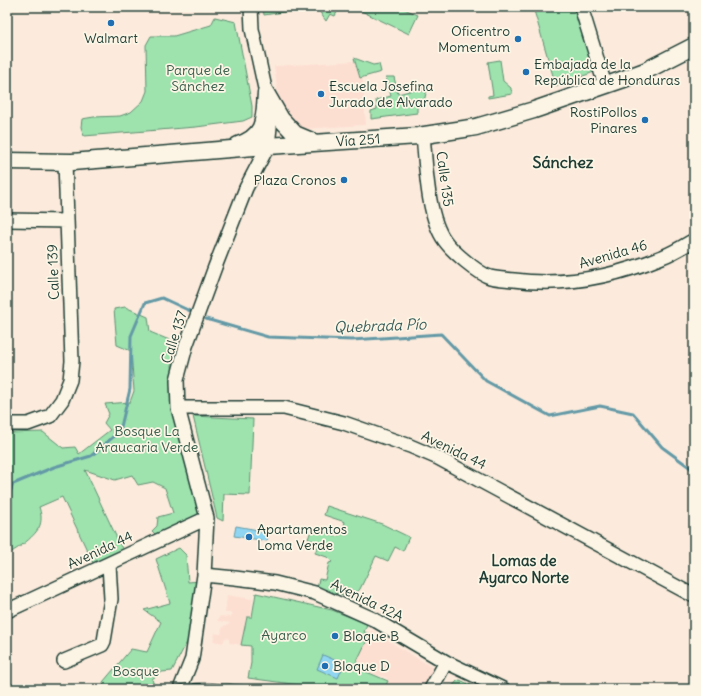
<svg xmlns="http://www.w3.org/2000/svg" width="701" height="696" viewBox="0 0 701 696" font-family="Delius,sans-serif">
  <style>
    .built { fill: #fddfd2 }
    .green { fill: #9ee2ae; stroke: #5e9071 }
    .water { fill: #90d6f2; stroke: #6399a6 }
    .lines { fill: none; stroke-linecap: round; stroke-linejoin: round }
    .stream { stroke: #6399a6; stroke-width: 3 }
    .minor-casing { stroke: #1f3d34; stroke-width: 16 }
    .major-casing { stroke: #1f3d34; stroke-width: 19 }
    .minor { stroke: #fcf5e5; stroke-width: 13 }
    .major { stroke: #fcf5e5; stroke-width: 16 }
    .rail-casing { stroke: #1f3d34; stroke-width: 4.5 }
    .rail { stroke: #fcf5e5; stroke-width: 3; stroke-dasharray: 9; stroke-linecap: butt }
    .poi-dot { fill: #1f6fb2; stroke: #fcf5e5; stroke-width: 1.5 }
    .labels { text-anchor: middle; stroke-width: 3.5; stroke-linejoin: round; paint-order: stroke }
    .poi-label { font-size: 14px; fill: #1f3d34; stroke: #fcf5e5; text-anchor: start }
    .park-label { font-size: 14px; fill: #385e4c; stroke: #fcf5e5 }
    .street-label { font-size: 14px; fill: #1f3d34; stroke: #fcf5e5 }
    .water-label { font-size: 15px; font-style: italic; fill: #365c5a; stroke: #fcf5e5 }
    .neighbourhood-label { font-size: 15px; font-weight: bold; fill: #1f3d34; stroke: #fcf5e5 }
    .quarter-label { font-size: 16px; font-weight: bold; fill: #1f3d34; stroke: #fcf5e5 }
  </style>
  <rect width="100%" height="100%" fill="#fcebdc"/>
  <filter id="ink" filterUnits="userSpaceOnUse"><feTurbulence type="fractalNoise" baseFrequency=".025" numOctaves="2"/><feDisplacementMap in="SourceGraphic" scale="8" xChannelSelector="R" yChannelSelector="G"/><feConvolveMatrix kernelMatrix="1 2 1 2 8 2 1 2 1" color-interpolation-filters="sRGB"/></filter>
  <g filter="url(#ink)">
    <!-- built -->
    <path class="built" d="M353 61 362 69 366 125 303 129 281 119 274 66Z
      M227 595 253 599 251 616 247 617 241 645 229 643V639L225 638 223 643 213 641 215 633 221 634 222 628 225 625H228L230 623 217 621 220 616 231 617V613H225Z
      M371 630 435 669 427 689H387V678L362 670 361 665 355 661Z"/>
    <!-- green -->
    <path class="green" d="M263 7H303L304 9 264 15Z
      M319 7H331L338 10 335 16 330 14 326 21 321 14Z
      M353 7H400L418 15 409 34Z
      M533 7H574L594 72 556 86Z
      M215 17 236 22 252 106V117L243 121 196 127 84 136 81 127 82 119 94 117 120 116 131 112 143 101 147 91 146 45 151 36H174L211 25Z
      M354 58 373 65 379 64 381 72 360 78Z
      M500 60 503 81 511 88V90L512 91V94L488 98V96L493 95 488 62Z
      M386 77H394L398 94 428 86 424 101 417 108V113L371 119V111L377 109 376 100 391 96Z
      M125 307 148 317 150 332 179 344 173 351 172 366 178 408 206 515 157 536 152 531 157 526 158 517 173 513 165 488 153 482 138 485 132 475 115 480 85 470 123 551 94 565 62 497 39 507C41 513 42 519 40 525 37 535 17 550 7 554V433L43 432 63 448 75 447 79 454 110 430 104 423 109 414 105 404 130 402 134 391 131 351 117 345 114 309Z
      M193 416 253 419 250 495 224 494 223 521 217 518Z
      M327 506 382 524 409 537 403 551 395 547 388 561 376 556 360 589 353 597 317 589 319 579 325 580 329 563 332 562 327 557 315 553 319 543 308 539 312 528 337 537 341 533 347 535 348 531 343 530 345 522 324 515Z
      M179 548 186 555 188 582 201 581 195 642H187L172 671 162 672 152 679 155 689H104L103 682 131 649 147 652 161 622 144 610 170 603 156 559Z
      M256 593 332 610 367 624 364 632 370 634 356 663 361 665 362 670 388 681 384 689H299L300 687 299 685 248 678 251 663V646L241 645 247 617H252Z
      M460 680 479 689H450L457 681Z"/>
    <!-- water -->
    <path class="water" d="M236 526 269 532 267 541 234 536Z
      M323 655 344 664 338 678 317 669Z"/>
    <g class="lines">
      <!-- stream -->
      <path class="stream" d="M206 319 268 337 352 340 441 334 486 381 550 416 600 406 633 413 662 447 692 469 694 473
        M7 501 13 484 54 467 91 456 120 431 130 389 131 336 145 303 162 298 190 311"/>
      <!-- minor casing -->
      <g class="minor-casing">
        <path id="minor" d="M581 7 605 85
          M423 135C426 165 427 217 445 241 452 251 479 274 490 277 498 279 506 279 514 280 566 287 614 277 662 257 673 253 684 246 694 240
          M7 220 67 221
          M178 408H284L344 423 410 446 438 458 694 596
          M7 424H28L50 416 62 400 70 380 72 361 65 162
          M204 575 235 578 275 583 315 593 373 619 446 662 503 689
          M7 611 207 518
          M64 661 102 645 104 641 111 599 109 564
          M180 689 192 659 204 575 207 518 178 408 177 380 186 346 215 267 246 188 268 146 270 127 266 93 252 29 251 7
          M431 689 446 662"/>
      </g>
      <!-- major casing -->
      <g class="major-casing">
        <path id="major" d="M266 93 281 119 295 134 314 142
          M238 145C266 136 264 119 266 93
          M7 161 72 162 268 146 418 136 464 129 476 127 534 110 621 80 645 71 694 46"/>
      </g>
      <!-- minor -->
      <use href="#minor" class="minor"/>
      <!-- major -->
      <use href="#major" class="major"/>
      <!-- rail casing -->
      <g class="rail-casing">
        <path id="rail" d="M166 689C199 682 227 685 260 689"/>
      </g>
      <!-- rail -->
      <use href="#rail" class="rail"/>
    </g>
  </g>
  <!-- markers -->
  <g class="poi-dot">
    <circle cx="111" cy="23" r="4"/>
    <circle cx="518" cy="39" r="4"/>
    <circle cx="526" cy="72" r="4"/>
    <circle cx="321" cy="94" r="4"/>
    <circle cx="645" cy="120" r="4"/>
    <circle cx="344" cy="180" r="4"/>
    <circle cx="249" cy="537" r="4"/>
    <circle cx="335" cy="636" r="4"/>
    <circle cx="325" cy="666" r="4"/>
  </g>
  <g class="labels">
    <!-- poi labels -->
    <g class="poi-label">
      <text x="510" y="36" text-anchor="end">Oficentro<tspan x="510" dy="16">Momentum</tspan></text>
      <text x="111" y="43" text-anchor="middle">Walmart</text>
      <text x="534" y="69">Embajada de la<tspan x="534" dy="16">República de Honduras</tspan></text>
      <text x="329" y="91">Escuela Josefina<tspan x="329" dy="16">Jurado de Alvarado</tspan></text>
      <text x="637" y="117" text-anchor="end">RostiPollos<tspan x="637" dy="16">Pinares</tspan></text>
      <text x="336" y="185" text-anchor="end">Plaza Cronos</text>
      <text x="257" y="534">Apartamentos<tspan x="257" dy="16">Loma Verde</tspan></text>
      <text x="343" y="641">Bloque B</text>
      <text x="333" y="671">Bloque D</text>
    </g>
    <!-- park labels -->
    <g class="park-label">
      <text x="198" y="75">Parque de<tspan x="198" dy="16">Sánchez</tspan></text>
      <text x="147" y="436">Bosque La<tspan x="147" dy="16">Araucaria Verde</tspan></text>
      <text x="284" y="640">Ayarco</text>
      <text x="136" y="676">Bosque</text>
    </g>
    <!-- street labels -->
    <g class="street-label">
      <text transform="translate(358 140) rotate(-4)" y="5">Vía 251</text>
      <text transform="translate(445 179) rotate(82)" y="5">Calle 135</text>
      <text transform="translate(613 254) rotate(-16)" y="5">Avenida 46</text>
      <text transform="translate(53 272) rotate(-92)" y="5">Calle 139</text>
      <text transform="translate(174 337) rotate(-72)" y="5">Calle 137</text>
      <text transform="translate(454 450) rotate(26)" y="5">Avenida 44</text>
      <text transform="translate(100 550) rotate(-25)" y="5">Avenida 44</text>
      <text transform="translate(367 600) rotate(26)" y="5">Avenida 42A</text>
    </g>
    <!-- water labels -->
    <g class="water-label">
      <text transform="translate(380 326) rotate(-2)" y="5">Quebrada Pío</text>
    </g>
    <!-- neighbourhood labels -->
    <g class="neighbourhood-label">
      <text x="524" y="566">Lomas de<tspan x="524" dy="17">Ayarco Norte</tspan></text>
    </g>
    <!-- quarter labels -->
    <g class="quarter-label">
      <text x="563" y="168">Sánchez</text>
    </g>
  </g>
  <!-- margin -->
  <rect width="701" height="696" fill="none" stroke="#fcf5e5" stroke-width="24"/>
  <rect x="12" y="12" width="677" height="672" fill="none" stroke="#1f3d34" stroke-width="1.5" filter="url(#ink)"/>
</svg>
